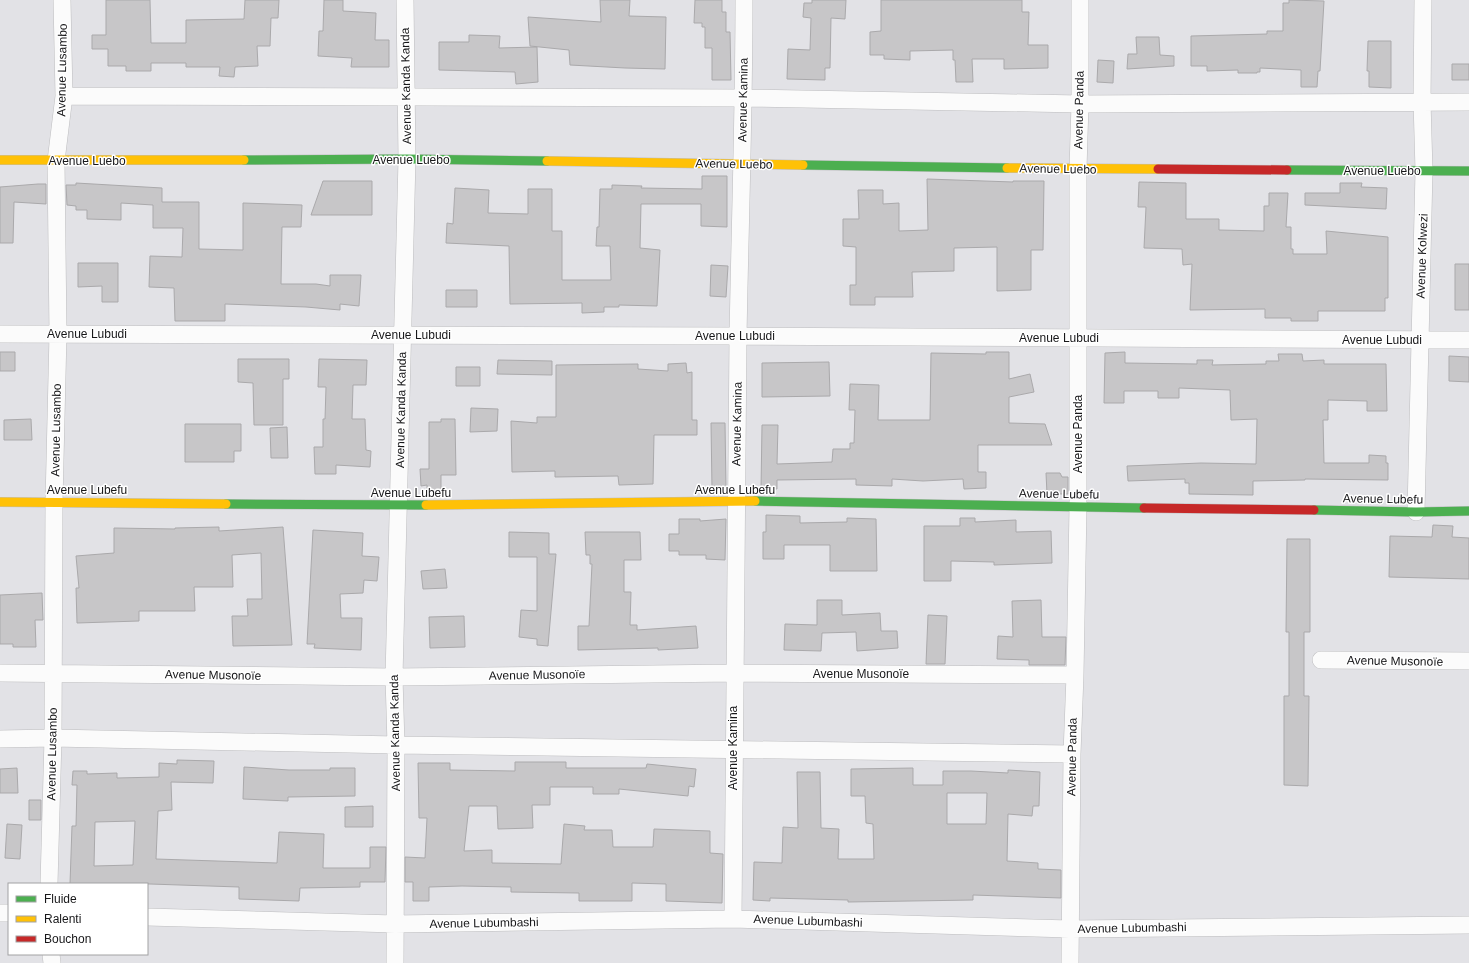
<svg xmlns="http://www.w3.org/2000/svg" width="1469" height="963" viewBox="0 0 1469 963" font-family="Arial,sans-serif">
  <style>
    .building { fill: #c7c6c8; stroke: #aaa9ab; fill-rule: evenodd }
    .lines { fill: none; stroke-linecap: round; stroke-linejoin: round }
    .street-casing { stroke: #bdbdbf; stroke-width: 18 }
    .fast-casing { stroke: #bdbdbf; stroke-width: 10 }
    .slow-casing { stroke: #bdbdbf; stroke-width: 10 }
    .jam-casing { stroke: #bdbdbf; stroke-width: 10 }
    .street { stroke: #fbfbfb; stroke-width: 17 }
    .fast { stroke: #4caf50; stroke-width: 9 }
    .slow { stroke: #ffc107; stroke-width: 9 }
    .jam { stroke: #c62828; stroke-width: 9 }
    .labels { text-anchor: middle; stroke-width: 3; stroke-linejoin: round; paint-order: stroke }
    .street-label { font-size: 12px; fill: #171719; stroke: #fff }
  </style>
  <rect width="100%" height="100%" fill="#e2e2e6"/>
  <!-- building -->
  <path class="building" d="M106 0H150L151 43H186V20L244 19 245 0H279L278 18H271L270 46H257L258 66 235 67 234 77 219 76 220 67H186V63H151V71H126V66H108V49H92V35H106Z
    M324 0H343V11L376 13 375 40H389V67H351L352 58 318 56 319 31H323Z
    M600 0H630L629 16 666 17 665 69 625 68 570 65 569 50 530 46 528 17 601 22Z
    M695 0H722V12H726V32H730L731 80H712V48H705V27H702V23H694Z
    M812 0H846L845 19 831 18 830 68H825V80L787 79 788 49 810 50 811 18 803 17 804 3H812Z
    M881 0H1022V12H1029L1028 45H1048V68L1004 69V59H972L973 82H956L955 60H953V50L910 51V60L884 59V55H870V32L881 31Z
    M1289 0 1324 1 1320 71H1318L1317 87H1301V70L1260 68V72H1257V73H1238V70L1207 71V66H1191V36L1267 34V31H1283V3H1289Z
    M469 35 500 36 499 48 537 47 538 82 516 84 515 72 439 70V42H469Z
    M1136 37H1159L1160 55 1174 56V66L1127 69 1128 54H1137Z
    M1368 41H1391V88L1369 87V71H1367Z
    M1098 60 1114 61 1113 83 1097 82Z
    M1452 64H1469V80H1452Z
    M702 176H727V227L701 226V204H641L640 248 660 250 657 306 619 305V307H604V312L582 313V303L510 304 509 246 446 243 447 223 453 224 455 188 489 190 488 213 528 214V189H552V231H562V280H611L610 246H596L597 227H599L600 189H612V185L642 186 641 188 702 189Z
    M927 179 1013 182V181H1044L1043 250H1031V290L997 291V247L954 248V271L912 272 913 297H875V305H850V285H856V247L843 246V219H859L858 190H883V204L899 203V231L928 230Z
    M323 181H372V215H311Z
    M1139 182 1186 183V219H1219V230L1264 231V206H1269V193H1288L1286 227H1291V249H1293V254H1327L1326 231 1388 237V298H1385V311H1318V321H1291V318H1265V309L1190 310 1192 264 1183 265 1182 249 1144 248 1146 207H1138Z
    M76 183 162 188V202H199V249L243 250V203L302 205 301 227H282L281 284H316L330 286V275H361L359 306 340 304V310L306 307 225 304V321H175L174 288 149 287 150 256 182 257 183 228H153V205L121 203V220L87 219V210H76V206L67 205 66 185H76Z
    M1340 183H1362L1361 187 1387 188 1386 209 1305 205V193H1340Z
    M38 184H46V204L14 202 13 243H0V187Z
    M78 263H118V302H102V286L78 287Z
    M1455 264H1469V310H1455Z
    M711 265 728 266 726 297 710 296Z
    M446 290H477V307H446Z
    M0 352H15V371H0Z
    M986 352H1009V379L1030 374 1034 392 1009 397V423L1045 424 1052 445H978V472H986V488L964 489 963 479 923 481 892 479V486L856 485V479L777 480V489H761L762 425H778L777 464 832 462 833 449H850V443H854L855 410H849L850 384 879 385 878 420H930L931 353 986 354Z
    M1125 352V363L1197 364V360H1213L1212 365 1266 364V361H1279L1278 354H1302L1303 361 1324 360V364H1386L1387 411H1367V401L1328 400V420H1323L1324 463H1369V455L1386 456V463H1388V480L1305 479V480L1253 481V495L1189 494V483H1185V479L1128 481 1127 466 1201 463 1256 464 1257 419 1231 420 1230 390 1179 388V398H1158V391H1124V403H1104L1105 353Z
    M1449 356 1469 357V382L1449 381Z
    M238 359H289V379H283V425H254L253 383 238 382Z
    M319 359 367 360 366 385H353L352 419H365L366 450 371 451 370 467 336 465V474H315L314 447H323V419H325L326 387H318Z
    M498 360 552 361V375L497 374Z
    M829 362 830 396 762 397V363Z
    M686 363 687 373 692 372V420H697V435H654L653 484 619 485 618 476 555 477V471L512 472 511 421 537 423V417H556V365L638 364V369L668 371V364Z
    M456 367H480V386H456Z
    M471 408 498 409 497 431 470 432Z
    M31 419 32 440H4V420Z
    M441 419H455L456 475H441V491H427V485L421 486 420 469H429V422H441Z
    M711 423H725L726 489H712Z
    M185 424H241V451H234V462H185Z
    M287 427 288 458H271L270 428Z
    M1046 473H1060L1062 477H1068V494H1047Z
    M766 515 800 516V523L847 522V518L876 519 877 571H830V545H784V559H763V532H766Z
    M960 518H975V522L1016 520V532L1051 531 1052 563 994 565V562L951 561V581H924V526H960Z
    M679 519H700V521L726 519 725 560 706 559V555H679V551H669V534H679Z
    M1433 525 1453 526 1452 537 1469 538V579L1389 577 1390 536 1432 537Z
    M219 527V531L283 527 292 645 233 646 232 616H248L247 599H262L261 553 232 555 233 587H194L195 611H139V621L77 623 76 588H79L76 556 114 553V528L175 529V528Z
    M313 530 363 533 362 556 379 557 377 581 364 580 363 593 340 594 341 618H362L361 650 314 648 315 644H307Z
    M509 532 549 533V554H556L548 646 537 645V639L519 637 521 610 537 611V557H509Z
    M585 532H640L641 560H624V592H631L630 625H637V630L696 626 698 648 658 650V648L578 650V626H589L592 564H590V555H586Z
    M1287 539H1310V632H1304V696H1309L1308 786 1284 785V696H1289V632H1286Z
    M445 569 447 588 423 589 421 571Z
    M42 593 43 620H35L36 647H13V644H0V595Z
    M817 600H842V615L880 613 881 631H897L898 648 857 651 856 632 822 633 821 651 784 650 785 624 817 625Z
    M1041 600 1042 637H1066L1065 665H1029V660L997 659 998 636 1013 637 1012 601Z
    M928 615 947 616 945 664H926Z
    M464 616 465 647 430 648 429 617Z
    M177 760 214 761 213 783 171 782 172 810 158 811 156 859 277 863 279 832 324 834 323 868H370V847H386L385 882H360V887L300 888 299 901 239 899V887L150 884H70L72 826H76L77 785H72L73 771H87V774L117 773V778L159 777V763L177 764ZM135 821 133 865 94 866 95 822Z
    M515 762H566V768H646L647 764 696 769 694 787 689 786 688 796 619 789V794H593V787H550V805H532L533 828 498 829 497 806H469L464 851 492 850V863L561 864 564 824 585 826 584 830H612L613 847H653L654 829 710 831V853L723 854 722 903 666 901V884L632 883V901H579V893L511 892V887L462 886 429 887V901H413V882H405V857L425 858 427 818H419L418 763H450V770L515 771Z
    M244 767 289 770H330V768H355V796L288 797V801L243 799Z
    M17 768 18 793H0V769Z
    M913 768V785H943V771H971L1008 773V770L1040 772 1039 806H1033L1032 816 1008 814 1007 861 1038 863V869L1061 870V898L973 895V900L848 902V900L770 898V901L753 900 754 862 782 863 783 827 798 828 797 772H820L821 828 839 829 838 859H874L873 824 866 823 865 796H851V769ZM947 793H987L986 824H947Z
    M29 800H41V820H29Z
    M373 806V827H345V807Z
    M7 824 22 825 20 859 5 858Z"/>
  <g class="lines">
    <!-- street casing -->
    <g class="street-casing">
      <path id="street" d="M64 96 744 98 1080 104 1469 102
        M0 334 738 336 1469 340
        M1416 512 1424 171 1422 101 1423 0
        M1321 660 1469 661
        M0 673 394 677 734 673 1075 675
        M0 739 53 738 396 745 1072 754
        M49 884 53 738 54 502 58 334 56 161 64 96 62 0
        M0 913H9
        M147 917 395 924 733 919 1070 929 1469 925
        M733 919C733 725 735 531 738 337 740 225 744 112 744 0
        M51 954 52 963
        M395 963 396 745 394 677 407 159 405 0
        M1070 963 1072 754 1075 675 1078 507V169L1080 104V0"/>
    </g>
    <!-- fast casing -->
    <g class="fast-casing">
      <path id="fast" d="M244 160 407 159 547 161
        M803 165 1007 168
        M1287 170 1469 171
        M755 501 1144 508
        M226 504 426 505
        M1314 510 1416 512 1469 511"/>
    </g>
    <!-- slow casing -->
    <g class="slow-casing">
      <path id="slow" d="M0 160H244
        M547 161 803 165
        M1007 168 1158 169
        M0 502 226 504
        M426 505 755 501"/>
    </g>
    <!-- jam casing -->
    <g class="jam-casing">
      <path id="jam" d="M1158 169 1287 170
        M1144 508 1314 510"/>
    </g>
    <!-- street -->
    <use href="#street" class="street"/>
    <!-- fast -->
    <use href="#fast" class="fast"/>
    <!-- slow -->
    <use href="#slow" class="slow"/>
    <!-- jam -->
    <use href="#jam" class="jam"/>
  </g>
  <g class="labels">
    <!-- street labels -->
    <g class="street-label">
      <text transform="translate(62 70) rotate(-89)" y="4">Avenue Lusambo</text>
      <text transform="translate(406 86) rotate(-91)" y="4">Avenue Kanda Kanda</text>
      <text transform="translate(743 100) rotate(-89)" y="4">Avenue Kamina</text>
      <text transform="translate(1079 110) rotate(-89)" y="4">Avenue Panda</text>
      <text x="411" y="164">Avenue Luebo</text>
      <text x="87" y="165">Avenue Luebo</text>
      <text transform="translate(734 164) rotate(1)" y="4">Avenue Luebo</text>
      <text transform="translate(1058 169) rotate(1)" y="4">Avenue Luebo</text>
      <text x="1382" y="175">Avenue Luebo</text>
      <text transform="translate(1422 256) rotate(-88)" y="4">Avenue Kolwezi</text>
      <text x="87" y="338">Avenue Lubudi</text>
      <text x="411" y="339">Avenue Lubudi</text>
      <text x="735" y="340">Avenue Lubudi</text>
      <text x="1059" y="342">Avenue Lubudi</text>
      <text x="1382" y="344">Avenue Lubudi</text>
      <text transform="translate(401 410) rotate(-89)" y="4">Avenue Kanda Kanda</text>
      <text transform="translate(737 424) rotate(-89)" y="4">Avenue Kamina</text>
      <text transform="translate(56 430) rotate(-89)" y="4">Avenue Lusambo</text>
      <text transform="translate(1078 434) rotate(-90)" y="4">Avenue Panda</text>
      <text x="87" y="494">Avenue Lubefu</text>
      <text x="735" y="494">Avenue Lubefu</text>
      <text x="411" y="497">Avenue Lubefu</text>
      <text transform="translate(1059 494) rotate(1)" y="4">Avenue Lubefu</text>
      <text transform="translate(1383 499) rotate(1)" y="4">Avenue Lubefu</text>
      <text transform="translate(1395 661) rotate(1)" y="4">Avenue Musonoïe</text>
      <text x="861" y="678">Avenue Musonoïe</text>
      <text transform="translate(213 675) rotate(1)" y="4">Avenue Musonoïe</text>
      <text transform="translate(537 675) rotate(-1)" y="4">Avenue Musonoïe</text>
      <text transform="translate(395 733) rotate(-91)" y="4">Avenue Kanda Kanda</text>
      <text transform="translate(733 748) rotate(-90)" y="4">Avenue Kamina</text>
      <text transform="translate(52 754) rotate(-89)" y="4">Avenue Lusambo</text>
      <text transform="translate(1072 757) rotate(-89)" y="4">Avenue Panda</text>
      <text transform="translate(808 921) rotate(2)" y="4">Avenue Lubumbashi</text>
      <text transform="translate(484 923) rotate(-1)" y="4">Avenue Lubumbashi</text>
      <text transform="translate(1132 928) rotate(-1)" y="4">Avenue Lubumbashi</text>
    </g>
  </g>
  <!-- legend -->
  <rect x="8" y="883" width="140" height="72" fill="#ffffff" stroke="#a2a2a3"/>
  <rect x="16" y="896" width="20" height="6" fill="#4caf50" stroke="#a2a2a3"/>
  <text x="44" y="903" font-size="12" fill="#171719">Fluide</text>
  <rect x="16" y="916" width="20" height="6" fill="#ffc107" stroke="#a2a2a3"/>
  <text x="44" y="923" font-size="12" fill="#171719">Ralenti</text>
  <rect x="16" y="936" width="20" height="6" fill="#c62828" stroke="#a2a2a3"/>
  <text x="44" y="943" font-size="12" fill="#171719">Bouchon</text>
</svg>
